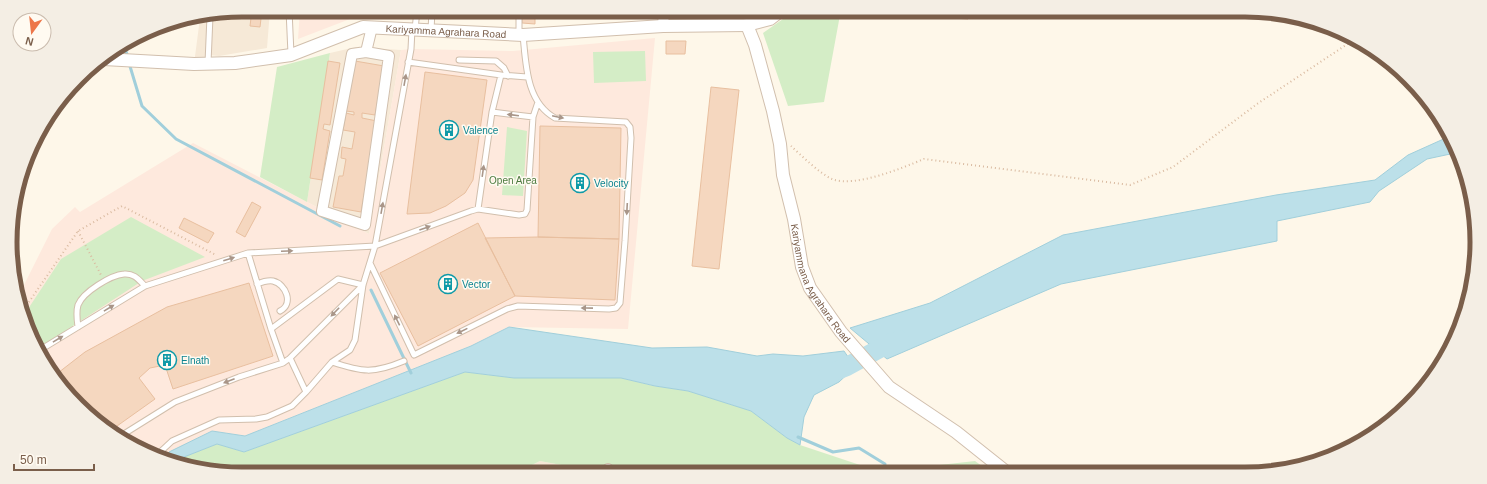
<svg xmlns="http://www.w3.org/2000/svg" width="1487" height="484" viewBox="0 0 1487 484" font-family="Helvetica,sans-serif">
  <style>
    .residential { fill: #f6e9d7 }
    .commercial { fill: #fee9dd }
    .green { fill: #d4edc6 }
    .water { fill: #bce0e9; stroke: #a1cfdb }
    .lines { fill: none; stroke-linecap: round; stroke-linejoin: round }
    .stream { stroke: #a1cfdb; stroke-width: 3 }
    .river { stroke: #bce0e9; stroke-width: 19 }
    .building { fill: #f5d7bf; stroke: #e8bf9f }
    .service-casing { stroke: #d1bfad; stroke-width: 7 }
    .minor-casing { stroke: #d1bfad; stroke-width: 12 }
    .tertiary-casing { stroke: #d1bfad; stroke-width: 14 }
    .path { stroke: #dabba1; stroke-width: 2; stroke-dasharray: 1 3; stroke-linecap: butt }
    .service { stroke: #fff; stroke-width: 5 }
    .minor { stroke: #fff; stroke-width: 10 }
    .tertiary { stroke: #fff; stroke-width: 12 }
    .oneway { fill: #a99689 }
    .labels { text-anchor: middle; stroke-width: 3; stroke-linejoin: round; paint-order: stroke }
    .street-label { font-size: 10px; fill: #7a5e4a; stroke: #fffaf1 }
    .culture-label { font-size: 10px; fill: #0d838f; stroke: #fffaf1; text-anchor: start }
    .park-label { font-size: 10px; fill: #4d7a3f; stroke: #fffaf1 }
    .rim { fill: none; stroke: #7a5e4a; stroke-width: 5 }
  </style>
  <rect width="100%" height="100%" fill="#fef7e9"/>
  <!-- residential -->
  <path class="residential" d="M242 10H270L267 48 219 56 209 55 194 64 200 18Z
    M821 12 882 13 881 17Z
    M356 47 401 50 369 234 307 202 330 53Z
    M540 461 588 470H522Z"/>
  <!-- commercial -->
  <path class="commercial" d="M300 10 439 11V17L363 14 298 39Z
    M655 38 628 329 509 327 471 346 245 436 212 431 169 458 113 435 49 371 18 302V297L52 229 75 207 80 212 193 143 369 234 401 50 411 49 513 51Z"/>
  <!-- green -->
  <path class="green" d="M793 12H821L840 15 824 102 788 106 763 33Z
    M645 51 646 81 594 83 593 52Z
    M330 53 307 202 260 177 277 67Z
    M507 127 527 131 523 196 502 195Z
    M131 217 205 257 142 281 39 348 24 315 61 259Z
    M465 372 514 378H621L654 386 688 391 751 411 787 438 800 445 872 469 871 471 588 470 540 461 522 470 197 469 180 463 184 457 217 444 244 452Z
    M975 461 989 471H904V469Z"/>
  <!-- water -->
  <path class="water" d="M1448 137 1455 153 1427 159 1379 191 1370 202 1277 221V241L1061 284 887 359 850 328 930 303 1063 235 1276 195 1375 180 1408 155Z
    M509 327 652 348 707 347 757 356 773 354 803 356 844 351 855 367 839 382 814 395 804 417 800 445 787 438 751 411 688 391 655 386 621 378H514L465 372 244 452 217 444 184 457 180 463 166 457 169 452 212 431 245 436 471 346Z"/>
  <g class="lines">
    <!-- stream -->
    <path class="stream" d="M124 46 128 57
      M129 63 142 106 176 139 340 226
      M371 290 411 373
      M798 437 833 452 859 448 885 464V471"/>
    <!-- river -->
    <path class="river" d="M828 374 846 367 890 343 900 340"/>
  </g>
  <!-- building -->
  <path class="building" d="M252 10H262L260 27 250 26Z
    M454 11H479V12L455 15Z
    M480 11H488V18L480 17Z
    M490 11H498L497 17H489Z
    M522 11H535V24L522 23Z
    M636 12H658L657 16 636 15Z
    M954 13H968V19L954 18Z
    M666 41H686L685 54H666Z
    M328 61 340 63 330 125 324 124 323 129 330 131 322 180 310 178Z
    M355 61 384 66 375 115 362 113V118L377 121 361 212 333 207 339 176H343L346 159 341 158 342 147 352 149 355 132 343 130 346 113 354 115V112L346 111Z
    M425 72 487 80 473 180 465 193 446 206 430 213 407 214Z
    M711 87 739 90 719 269 692 266Z
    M540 126 621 128 619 239 538 237Z
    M252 202 261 207 245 237 236 232Z
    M184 218 214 233 208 243 179 228Z
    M478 223 515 296 418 346 380 273Z
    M538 237 619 239 615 300 515 296 485 238Z
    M249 283 273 356 173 389 165 365 150 368 139 378 155 399 110 431 54 376 85 352 167 307Z"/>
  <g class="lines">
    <!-- service casing -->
    <g class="service-casing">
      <path id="service" d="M289 10 291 54
        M519 11V34
        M415 29 417 11
        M431 30 432 11
        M459 60 496 61 504 68 508 76
        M408 62 501 75 527 77
        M208 63 210 16
        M492 112 533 117
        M478 209 492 112 501 75
        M248 253 271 329 283 363
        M370 263 414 355 507 309 518 306 609 309 616 308 620 303 625 241 631 138 630 127 626 122 555 118C526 102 526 64 523 35
        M257 284C262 282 267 280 273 281 286 284 294 304 280 311
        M78 327C77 320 76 312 78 305 83 292 111 275 124 274 134 273 139 280 145 286
        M271 329 338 279 363 285
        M40 350 145 286 248 253 375 246 471 211 478 209 519 215 525 214 527 210 533 117 538 102
        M290 358 306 392
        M332 362C362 372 373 374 404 361
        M119 437 175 402 239 377 283 363 290 358 363 285
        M158 454 172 441 219 420 256 419 267 417 292 406 306 392 332 362 350 350 355 340 363 285 375 246 411 49 412 29"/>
    </g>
    <!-- minor casing -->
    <g class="minor-casing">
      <path id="minor" d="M663 26 664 12
        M366 52 389 56 365 225 322 211 352 54Z
        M366 52 372 27
        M608 470V469"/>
    </g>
    <!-- tertiary casing -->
    <g class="tertiary-casing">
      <g id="tertiary">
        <path id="s1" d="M747 25 755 45 773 111 780 144 783 175 794 219 802 267 810 288 841 332 889 387 956 432 1005 471"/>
        <path id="s2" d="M104 59 194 64 235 63 291 55 363 27 523 35 663 26 747 25 770 19 779 12"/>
      </g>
    </g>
    <!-- path -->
    <path class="path" d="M791 146C802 156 819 173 832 179 855 188 902 168 924 159L1130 185 1173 167 1257 104 1349 43 1356 42
      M78 231 101 275
      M22 312 78 231 122 206 216 255"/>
    <!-- service -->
    <use href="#service" class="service"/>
    <!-- minor -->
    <use href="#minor" class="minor"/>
    <!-- tertiary -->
    <use href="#tertiary" class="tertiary"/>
  </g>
  <!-- one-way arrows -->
  <defs><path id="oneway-solid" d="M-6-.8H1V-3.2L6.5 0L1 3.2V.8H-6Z"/></defs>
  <g class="oneway">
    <use href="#oneway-solid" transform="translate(405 80) rotate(-80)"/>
    <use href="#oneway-solid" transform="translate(513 115) rotate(-173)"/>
    <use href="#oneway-solid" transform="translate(558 117) rotate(12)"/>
    <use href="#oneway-solid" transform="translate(483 171) rotate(-82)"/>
    <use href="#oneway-solid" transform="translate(382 208) rotate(-80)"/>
    <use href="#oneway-solid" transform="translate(627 209) rotate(93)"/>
    <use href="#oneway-solid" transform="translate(425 228) rotate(-20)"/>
    <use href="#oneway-solid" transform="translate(287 251) rotate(-3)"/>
    <use href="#oneway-solid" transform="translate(229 259) rotate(-18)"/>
    <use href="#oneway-solid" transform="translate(109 308) rotate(-31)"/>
    <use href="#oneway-solid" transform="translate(587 308) rotate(-179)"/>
    <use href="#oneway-solid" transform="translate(335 312) rotate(134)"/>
    <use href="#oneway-solid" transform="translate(397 320) rotate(-116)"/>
    <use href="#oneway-solid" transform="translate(462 331) rotate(154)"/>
    <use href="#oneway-solid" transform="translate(58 339) rotate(-31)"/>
    <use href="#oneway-solid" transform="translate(229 381) rotate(159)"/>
  </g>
  <!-- icons -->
  <defs>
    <g id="building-ring" transform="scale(1)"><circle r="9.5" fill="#fffaf1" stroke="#0f9aa8" stroke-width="1.5"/><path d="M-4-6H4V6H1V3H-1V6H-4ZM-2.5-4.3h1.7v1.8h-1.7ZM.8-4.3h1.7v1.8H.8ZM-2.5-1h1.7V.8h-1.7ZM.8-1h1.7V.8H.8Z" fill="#0f9aa8"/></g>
  </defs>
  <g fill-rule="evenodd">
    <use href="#building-ring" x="449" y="130"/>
    <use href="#building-ring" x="580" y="183"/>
    <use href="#building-ring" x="448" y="284"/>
    <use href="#building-ring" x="167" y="360"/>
  </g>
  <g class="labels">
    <!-- street labels -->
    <g class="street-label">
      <text dy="4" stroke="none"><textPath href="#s2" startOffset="348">Kariyamma Agrahara Road</textPath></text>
      <text dy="4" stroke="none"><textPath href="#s1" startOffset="271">Kariyammana Agrahara Road</textPath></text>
    </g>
    <!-- culture labels -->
    <g class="culture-label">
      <text x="463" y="134">Valence</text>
      <text x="594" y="187">Velocity</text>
      <text x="462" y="288">Vector</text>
      <text x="181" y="364">Elnath</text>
    </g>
    <!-- park labels -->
    <g class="park-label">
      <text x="513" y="184">Open Area</text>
    </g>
  </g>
  <!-- crop -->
  <path d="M0 0H1487V484H0ZM242 17H1245A225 225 0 0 1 1470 242V242A225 225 0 0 1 1245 467H242A225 225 0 0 1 17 242V242A225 225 0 0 1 242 17Z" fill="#f4eee4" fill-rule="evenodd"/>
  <path class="rim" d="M242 17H1245A225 225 0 0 1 1470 242V242A225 225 0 0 1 1245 467H242A225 225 0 0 1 17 242V242A225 225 0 0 1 242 17Z"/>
  <!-- north arrow -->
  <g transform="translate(32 32) rotate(195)"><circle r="19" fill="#fffaf1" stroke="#cabcae"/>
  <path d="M0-3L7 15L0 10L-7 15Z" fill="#ed7649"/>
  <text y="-6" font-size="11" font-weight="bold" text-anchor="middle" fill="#7a5e4a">N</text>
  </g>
  <!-- scale -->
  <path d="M14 464v6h80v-6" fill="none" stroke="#7a5e4a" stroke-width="2"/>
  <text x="20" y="464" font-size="12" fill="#7a5e4a" stroke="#fffaf1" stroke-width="3" paint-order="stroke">50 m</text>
</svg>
